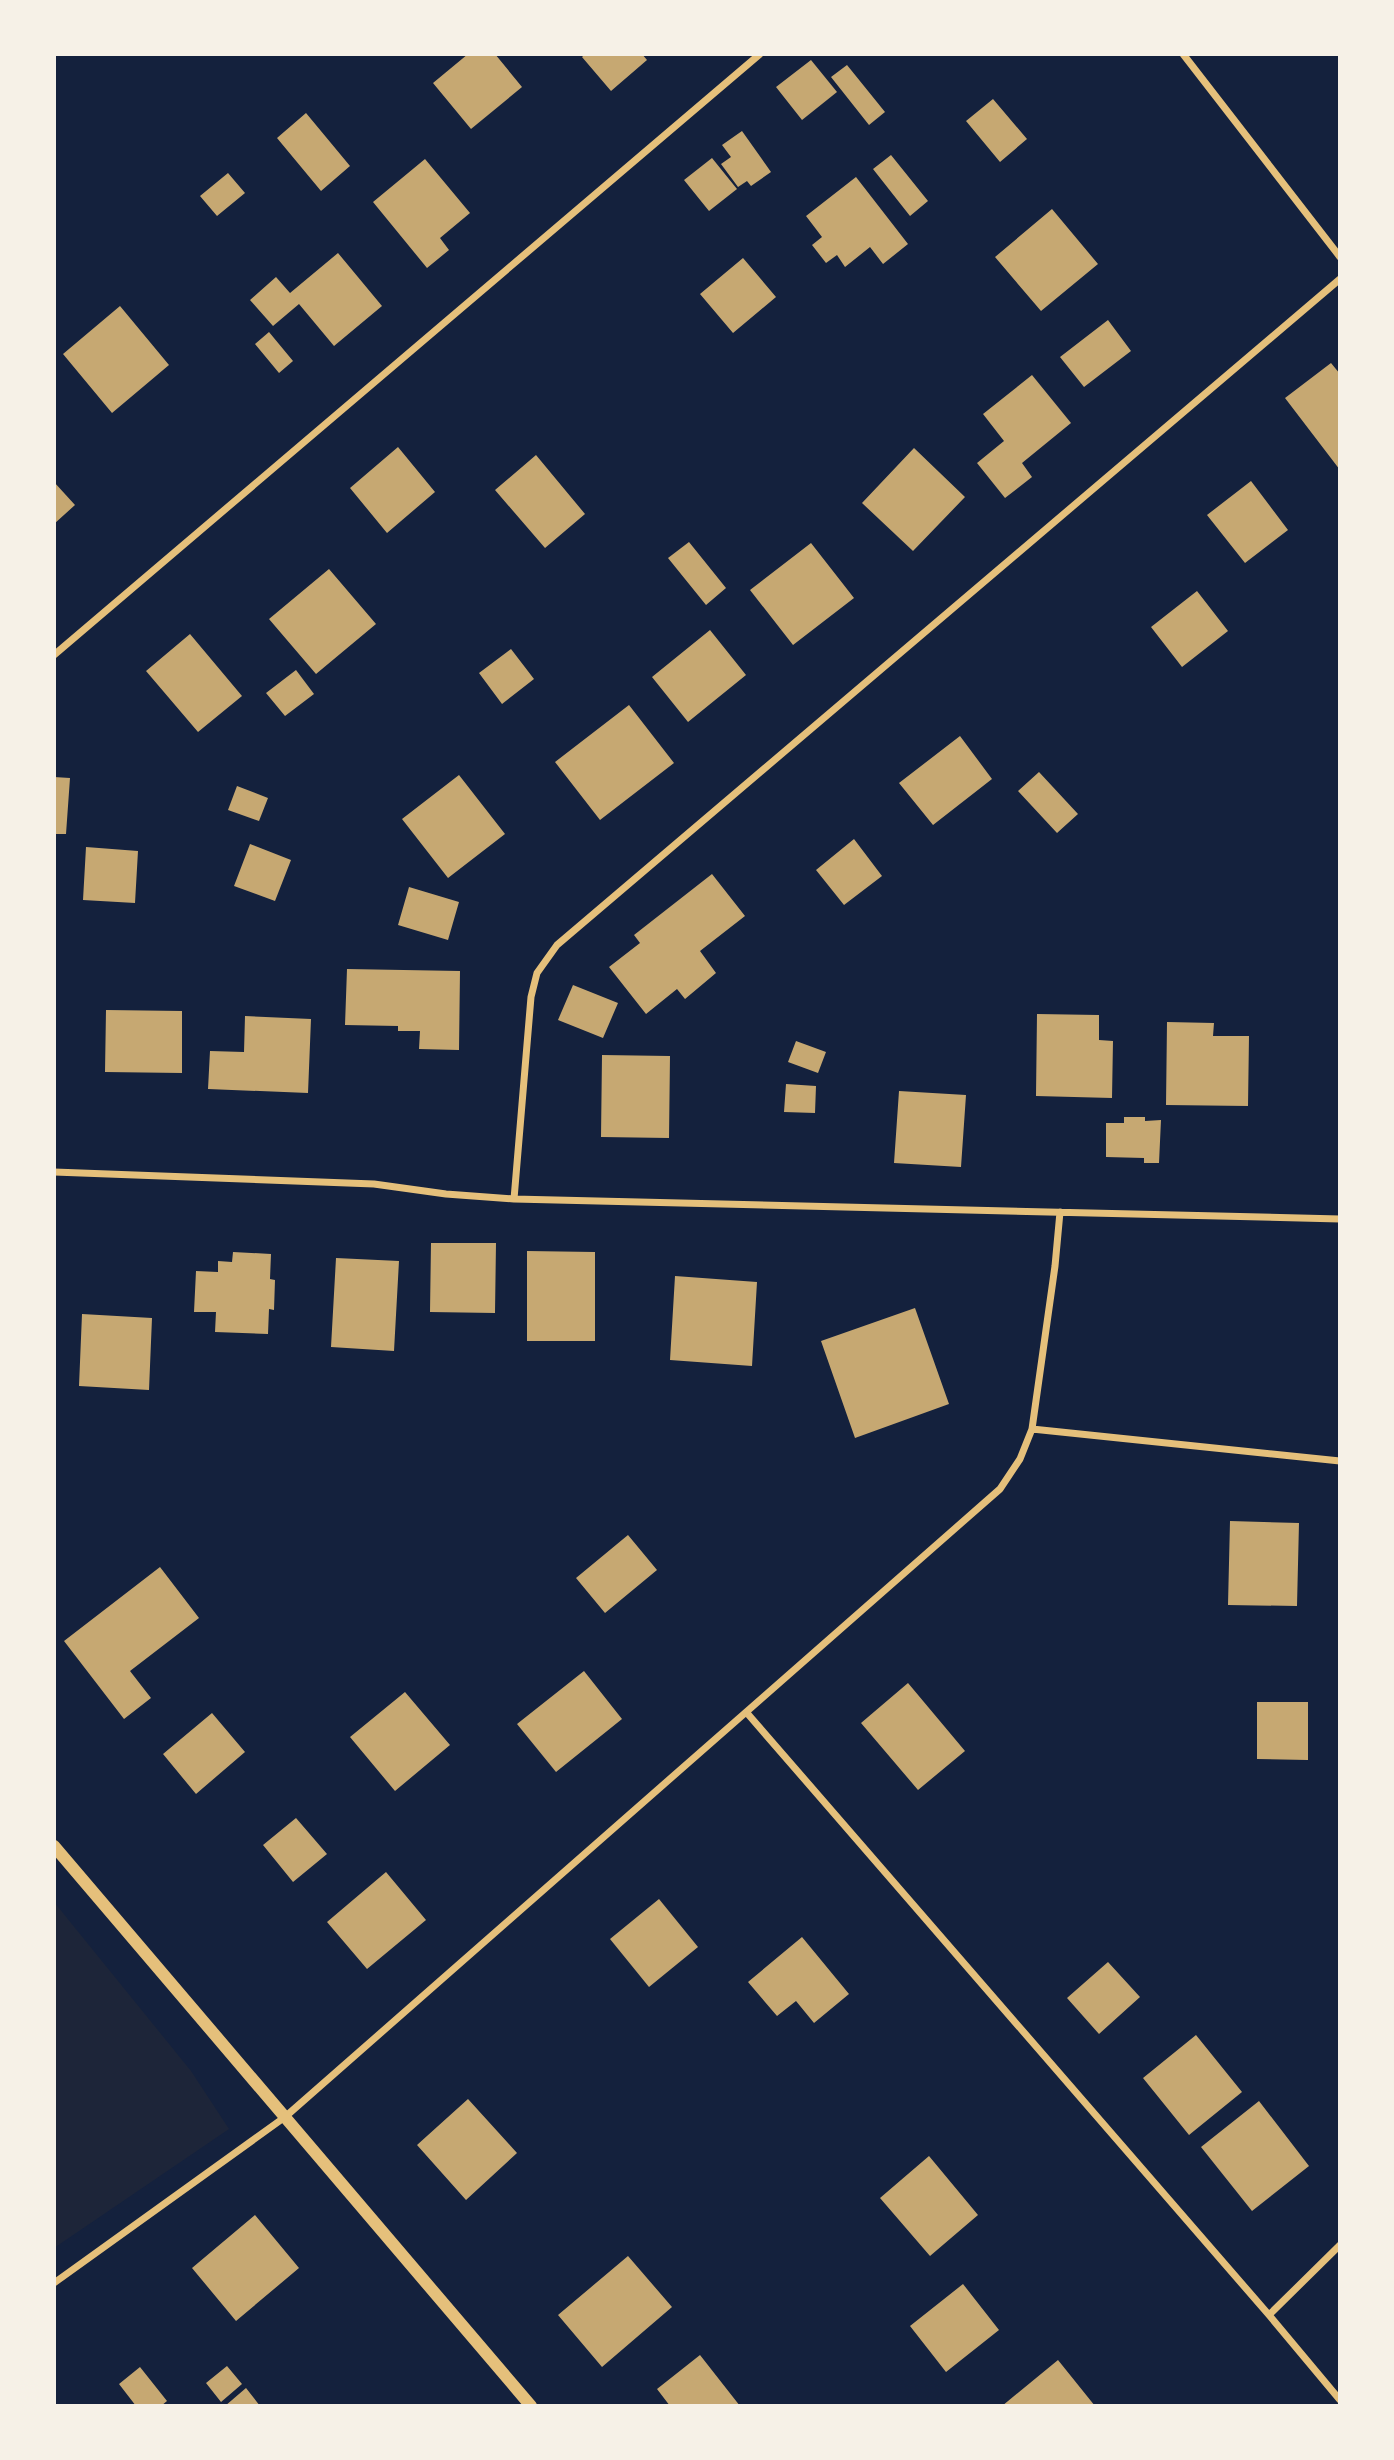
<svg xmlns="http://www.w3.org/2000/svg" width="1394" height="2460" viewBox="0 0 1394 2460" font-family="'PT Sans Narrow',sans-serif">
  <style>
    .green { fill: #1d2539 }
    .building { fill: #c6a872 }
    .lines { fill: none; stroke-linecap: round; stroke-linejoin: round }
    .minor { stroke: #e5c07b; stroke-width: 7 }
    .tertiary { stroke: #e5c07b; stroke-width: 12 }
  </style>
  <rect width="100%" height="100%" fill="#14213d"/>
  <!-- green -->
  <path class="green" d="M54 1902 191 2071 229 2129 54 2248Z"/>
  <!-- building -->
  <path class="building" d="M468 54H495L522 87 471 129 433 83Z
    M585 54H642L647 60 611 91 582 57Z
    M811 60 837 92 802 120 776 87Z
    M847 65 885 112 869 125 831 77Z
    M993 99 1027 139 1000 162 966 121Z
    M306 113 350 166 321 191 277 138Z
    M742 131 771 172 751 186 747 181 738 187 721 164 731 157 722 145Z
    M891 155 928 201 910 216 873 169Z
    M712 158 737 189 709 211 684 180Z
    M425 159 470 213 440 238 449 250 427 268 373 202Z
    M228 173 245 193 217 216 200 196Z
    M856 177 908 244 883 264 870 247 845 267 837 255 826 263 812 245 822 237 806 216Z
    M1052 209 1098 264 1041 311 995 257Z
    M338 253 382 306 334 346 299 304 273 326 250 300 276 277 290 293Z
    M743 258 776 297 733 333 700 294Z
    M120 306 169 365 112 413 63 354Z
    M1108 320 1131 351 1084 387 1060 357Z
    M269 332 293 361 279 373 255 344Z
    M1331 363 1340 374V470L1285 398Z
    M1032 375 1071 423 1022 463 1032 477 1005 498 977 463 1004 441 983 414Z
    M398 447 435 492 387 533 350 488Z
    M914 448 965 497 913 551 862 503Z
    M536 455 585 514 545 548 495 490Z
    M1251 481 1288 530 1245 563 1207 515Z
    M54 482 75 505 54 524Z
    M689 542 726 588 706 605 668 558Z
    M811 543 854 598 793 645 750 590Z
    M329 569 376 624 316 674 269 619Z
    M1197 591 1228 631 1182 667 1151 627Z
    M710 630 746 675 688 722 652 677Z
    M190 634 242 696 198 732 146 671Z
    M511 649 534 679 502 704 479 673Z
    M296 670 314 694 285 716 266 693Z
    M629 705 674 763 600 820 555 762Z
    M960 736 992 779 933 825 899 783Z
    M1039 772 1078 814 1057 833 1018 791Z
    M459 775 505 834 448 878 402 819Z
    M54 777 70 778 66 834H54Z
    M237 786 268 798 259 821 228 810Z
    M854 839 882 876 844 905 816 870Z
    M250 844 291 860 275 901 234 886Z
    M86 847 138 851 135 903 83 900Z
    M712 874 745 916 700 951 716 973 685 999 677 989 646 1014 609 967 640 943 634 935Z
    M409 887 459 902 448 940 398 925Z
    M347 969 460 971 459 1050 419 1049 420 1031H398V1026L345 1025Z
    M573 985 618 1003 603 1038 558 1020Z
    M106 1010 182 1011V1073L105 1072Z
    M1037 1014 1099 1015V1040L1113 1041 1112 1098 1036 1096Z
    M245 1016 311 1019 308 1093 208 1089 210 1051 244 1052Z
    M1167 1022 1214 1023 1213 1036H1249L1248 1106 1166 1105Z
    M796 1041 826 1052 818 1073 788 1062Z
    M602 1055 670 1056 669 1138 601 1137Z
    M786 1084 816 1086 815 1113 784 1112Z
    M899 1091 966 1095 961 1167 894 1163Z
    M1124 1117H1145V1121L1161 1120 1159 1163H1144V1158L1106 1157V1123H1124Z
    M431 1243H496L495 1313 430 1312Z
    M527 1251 595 1252V1341H527Z
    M233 1252 271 1254 270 1279 275 1280 274 1310 269 1309 268 1334 215 1332 216 1312H194L196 1271 218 1272V1261L232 1262Z
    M336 1258 399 1261 394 1351 331 1347Z
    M675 1276 757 1282 752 1366 670 1360Z
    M915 1308 949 1404 855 1438 821 1341Z
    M82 1314 152 1318 149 1390 79 1386Z
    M1230 1521 1299 1523 1297 1606 1228 1605Z
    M628 1535 657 1570 605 1613 576 1578Z
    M160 1567 199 1618 130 1671 151 1698 124 1719 64 1641Z
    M584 1671 622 1719 556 1772 517 1724Z
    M908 1683 965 1751 918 1790 861 1723Z
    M405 1692 450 1745 395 1791 350 1737Z
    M1257 1702H1308V1760L1257 1759Z
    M212 1713 245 1752 196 1794 163 1754Z
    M296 1818 327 1854 293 1882 263 1845Z
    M386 1872 426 1920 367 1969 327 1922Z
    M659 1899 698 1947 649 1987 610 1939Z
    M802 1937 849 1994 814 2023 796 2001 777 2016 748 1982Z
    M1108 1962 1140 1997 1099 2034 1067 1998Z
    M1196 2035 1242 2092 1189 2135 1143 2078Z
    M468 2099 517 2153 466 2200 417 2145Z
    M1259 2101 1309 2166 1252 2211 1201 2147Z
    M929 2156 978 2215 930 2256 880 2198Z
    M255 2215 299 2268 236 2321 192 2268Z
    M628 2256 672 2307 602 2367 558 2315Z
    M963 2284 999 2330 946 2372 910 2326Z
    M700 2355 740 2406H670L657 2389Z
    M1058 2360 1095 2406H1002Z
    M227 2366 242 2384 221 2402 206 2383Z
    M140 2367 167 2401 161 2406H136L119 2384Z
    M246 2388 260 2406H225Z"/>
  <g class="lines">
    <!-- minor -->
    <path class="minor" d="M1183 54 1340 257
      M54 655 760 54
      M54 1172 374 1184 446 1194 514 1199 1340 1219
      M514 1199 531 997 537 973 557 945 1340 279
      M1032 1429 1340 1461
      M747 1713 1269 2315 1340 2400
      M54 2283 285 2117 1000 1489 1020 1459 1032 1429 1055 1266 1060 1212
      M1269 2315 1340 2245"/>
    <!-- tertiary -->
    <path class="tertiary" d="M54 1846 531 2406"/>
  </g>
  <!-- border -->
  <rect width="1394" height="2460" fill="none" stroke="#f6f1e7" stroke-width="112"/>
</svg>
